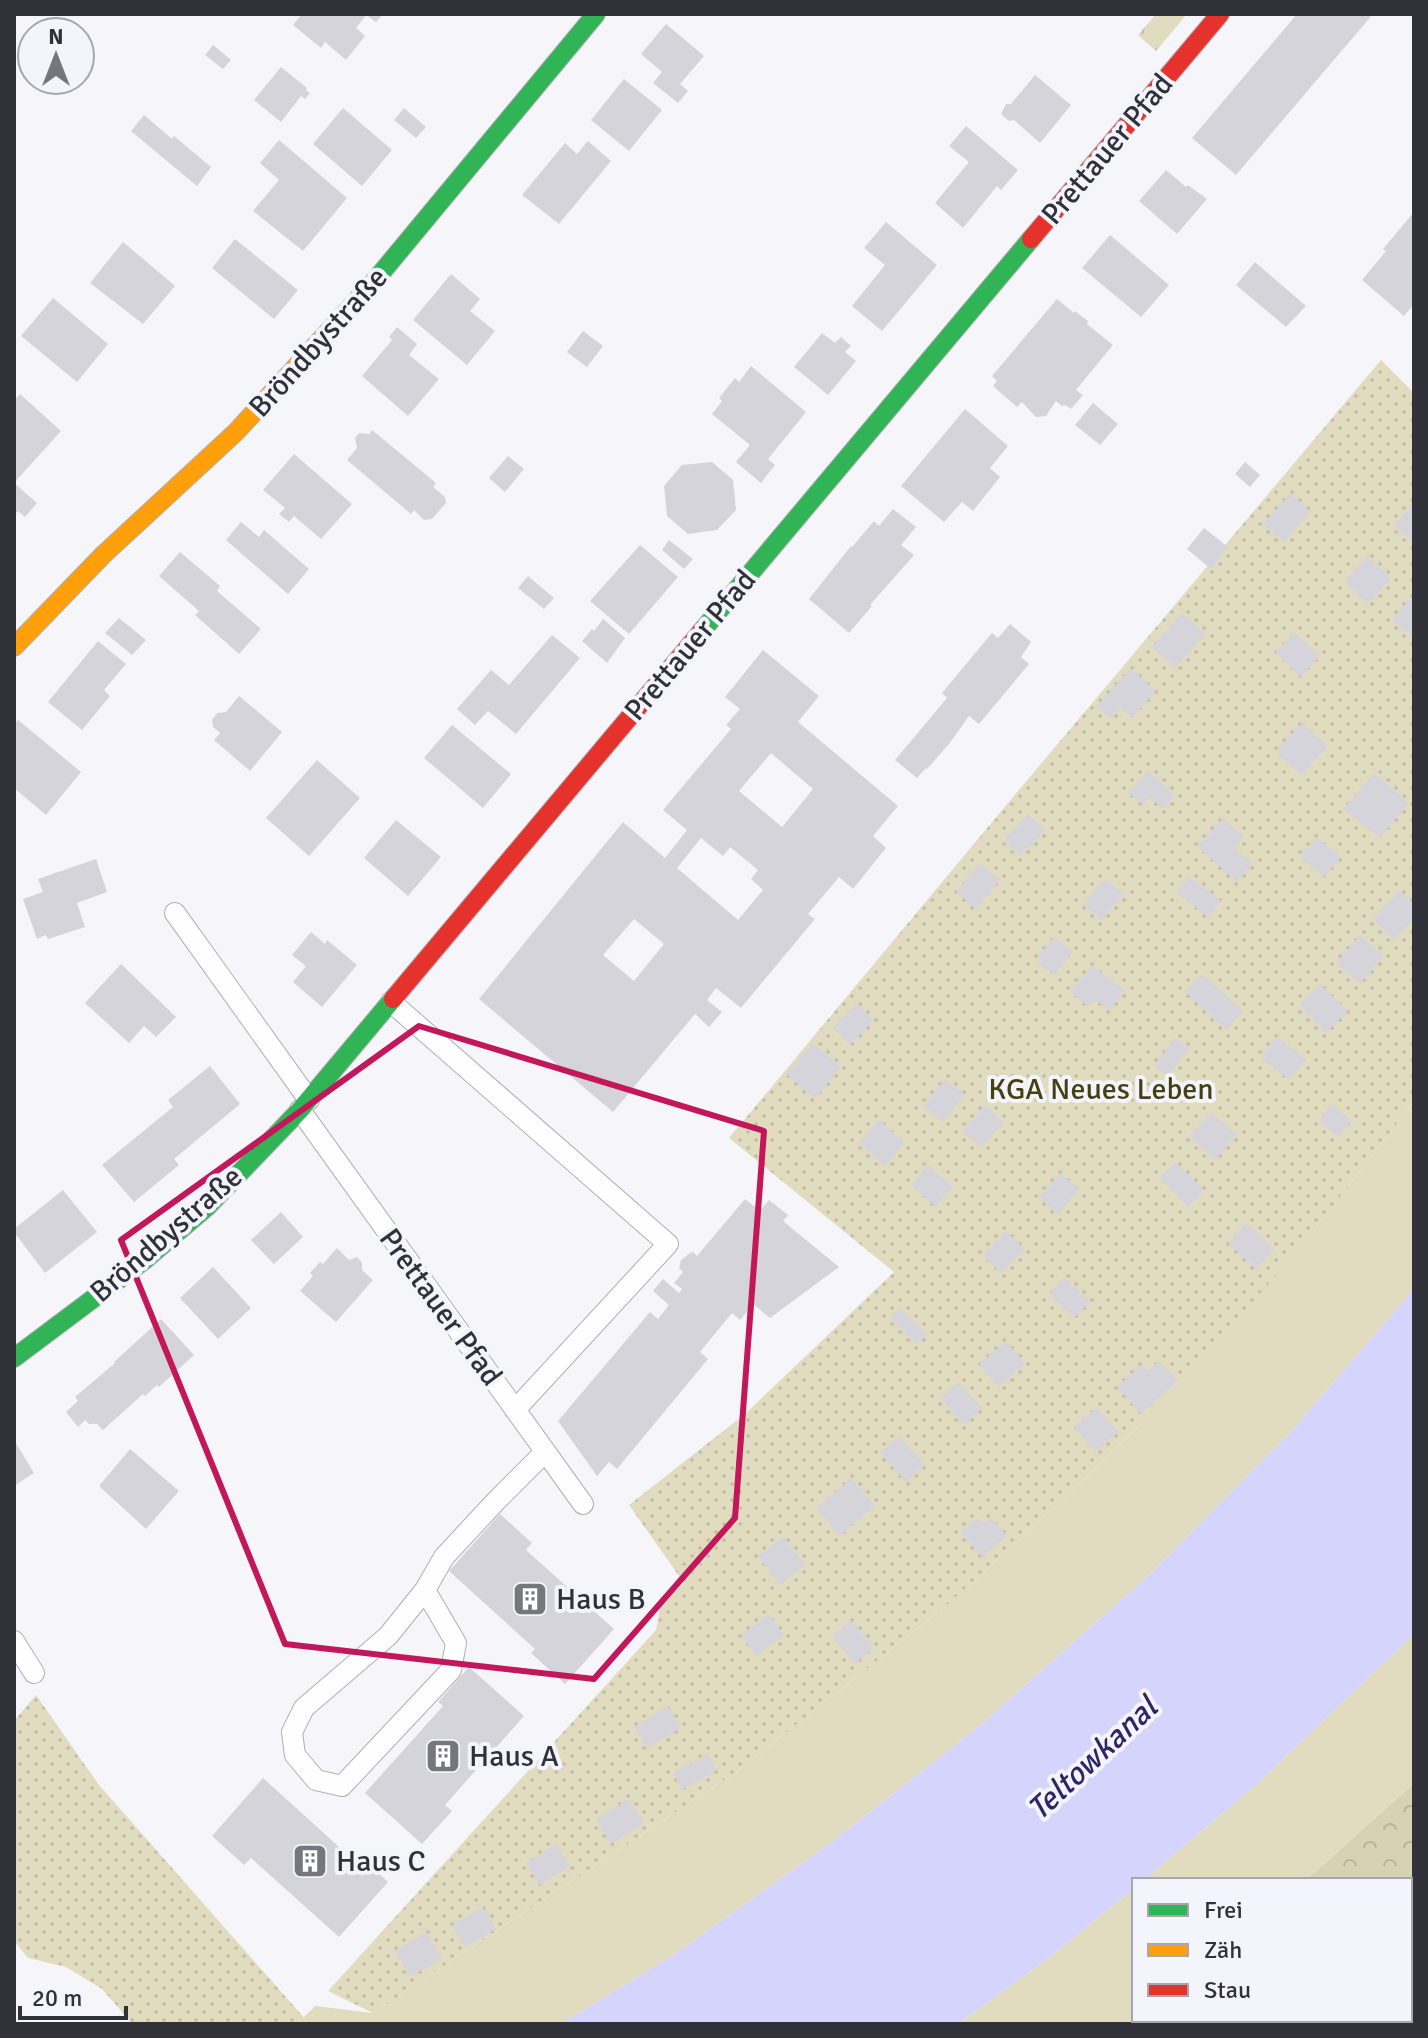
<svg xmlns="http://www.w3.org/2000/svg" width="1428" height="2038" viewBox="0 0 1428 2038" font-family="Signika,sans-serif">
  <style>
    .grass { fill: url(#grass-tufts) }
    .forest { fill: url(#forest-crowns) }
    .park { fill: #e1dcc0 }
    .garden { fill: url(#garden-dots) }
    .water { fill: #d4d4fc }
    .building { fill: #d4d4da; fill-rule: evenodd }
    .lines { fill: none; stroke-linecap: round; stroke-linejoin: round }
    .lane-casing { stroke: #afafb4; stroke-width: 22 }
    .fast-casing { stroke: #afafb4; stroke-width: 20 }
    .slow-casing { stroke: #afafb4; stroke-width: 20 }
    .jam-casing { stroke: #afafb4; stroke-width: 20 }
    .lane { stroke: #fefefe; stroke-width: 20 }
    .fast { stroke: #30b455; stroke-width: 18 }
    .slow { stroke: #ff9f0a; stroke-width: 18 }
    .jam { stroke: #e5322d; stroke-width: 18 }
    .marked { fill: none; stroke: #c2185b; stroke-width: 6; stroke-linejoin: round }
    .labels { text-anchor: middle; stroke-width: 8; stroke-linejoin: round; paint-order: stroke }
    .street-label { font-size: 30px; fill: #313239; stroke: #f4f5fc }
    .park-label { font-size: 30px; fill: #463f10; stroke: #f4f5fc }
    .poi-label { font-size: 30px; fill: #313239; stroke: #f4f5fc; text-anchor: start }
    .water-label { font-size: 32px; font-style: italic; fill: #2f2666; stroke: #f4f5fc }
  </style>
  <defs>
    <pattern id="grass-tufts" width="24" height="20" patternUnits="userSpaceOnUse" patternTransform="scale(2)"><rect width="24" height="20" fill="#e1dcc0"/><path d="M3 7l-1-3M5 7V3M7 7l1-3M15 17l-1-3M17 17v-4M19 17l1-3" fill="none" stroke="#c2bda6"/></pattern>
    <pattern id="forest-crowns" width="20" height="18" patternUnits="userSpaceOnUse" patternTransform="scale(2)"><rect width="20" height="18" fill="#d7d2b3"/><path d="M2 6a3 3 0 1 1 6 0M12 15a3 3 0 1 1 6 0" fill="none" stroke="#b9b59b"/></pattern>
    <pattern id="garden-dots" width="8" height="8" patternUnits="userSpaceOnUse" patternTransform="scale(2)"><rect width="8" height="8" fill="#e1dcc0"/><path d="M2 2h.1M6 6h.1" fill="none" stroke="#c2bda6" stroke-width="1.8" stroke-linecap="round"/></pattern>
  </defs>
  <rect width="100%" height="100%" fill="#f6f6fa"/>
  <!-- grass -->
  <path class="grass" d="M1156 14H1187L1156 51 1138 35Z"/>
  <!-- forest -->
  <path class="forest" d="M1414 1783V2024H1136L1141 2020H1410V1880H1306Z"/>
  <!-- park -->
  <path class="park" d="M1414 1101V1289L1289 1434 1147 1577 978 1727 828 1845 675 1954 561 2024H303L306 2020 304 2017 315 2006 373 2013 739 1770 947 1605 1026 1534 1137 1428 1308 1238Z
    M1414 1634V1783L1306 1880H1144L1257 1784Z
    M1134 1888V2020H1141L1136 2024H958L1054 1954Z"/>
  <!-- garden -->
  <path class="garden" d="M1381 360 1414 393V1101L1308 1238 1216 1344 1137 1428 1026 1534 947 1605 739 1770 373 2013 328 1991 656 1630 661 1603 684 1583 629 1505 745 1414 894 1272 729 1138 1013 797Z
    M36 1695 99 1785 306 2020 303 2024H133L102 1989 66 1967 28 1958 14 1941V1721Z"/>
  <!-- water -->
  <path class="water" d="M1414 1289V1634L1257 1784 1144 1880H1134V1888L1054 1954 958 2024H561L675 1954 828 1845 978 1727 1147 1577 1289 1434Z"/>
  <!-- building -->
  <path class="building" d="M302 14H383L376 22 366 15 356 28 365 36 346 60 325 42 321 48 293 25Z
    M1297 14H1373L1236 175 1192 138Z
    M666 24 704 56 680 84 688 91 678 103 653 83 662 72 641 54Z
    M213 45 231 60 223 69 205 55Z
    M281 67 307 88 306 90 310 93 305 99 301 96 281 122 254 100Z
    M1035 75 1071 105 1040 143 1014 120 1009 121 1001 114 1006 104H1011Z
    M624 79 662 110 629 151 591 120Z
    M343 108 392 150 362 186 313 144Z
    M404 108 426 127 416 138 394 120Z
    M144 115 172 139 174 136 211 167 197 186 131 131Z
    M966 126 1018 170 1001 190 997 186 963 228 935 203 969 162 949 146Z
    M279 140 347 198 303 251 253 211 279 180 260 163Z
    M588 141 611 161 559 224 522 195 565 143 577 154Z
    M1166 170 1186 187 1188 185 1207 199 1177 234 1139 201Z
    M1414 212V304L1404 316 1362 280 1386 251 1383 249Z
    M886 222 937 265 882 331 852 306 885 265 864 248Z
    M1110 235 1169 285 1141 317 1082 268Z
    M235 239 298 290 274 319 212 268Z
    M123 242 175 286 143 324 90 283Z
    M1255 262 1306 306 1286 327 1236 285Z
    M451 274 480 299 470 311 495 331 467 365 413 320Z
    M53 298 108 344 77 382 21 336Z
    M1057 299 1074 313 1075 311 1088 321 1087 324 1113 345 1076 390 1083 395 1071 409 1065 405 1062 406 1056 401 1046 416 1036 417 1022 402 1017 407 993 386 997 381 992 376Z
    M397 327 417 344 409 355 439 379 408 416 362 376 392 340 389 337Z
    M583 331 603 346 587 367 567 352Z
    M822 333 835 343 841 337 851 346 845 352 856 361 828 395 794 367Z
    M751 366 806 412 768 459 775 465 761 483 736 462 750 445 712 414 722 401 719 398 735 378 739 382Z
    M20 394 61 431 14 483 37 503 25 517 18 511 14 515V401Z
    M1093 403 1118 424 1100 445 1075 425Z
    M965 409 1008 446 990 468 1000 477 973 511 962 502 944 522 901 486Z
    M372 430 436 483 433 487 445 497 446 503 432 519 424 520 414 510 411 514 347 460 357 448 355 438 359 433 369 434Z
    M294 454 352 504 321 539 294 516 289 522 279 514 285 508 263 490Z
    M508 456 524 469 505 492 489 478Z
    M712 462 733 480 736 510 717 530 688 534 667 516 664 486 682 465Z
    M1245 462 1260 475 1250 487 1235 474Z
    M1290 494 1310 511 1284 542 1263 524Z
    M1414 502V543L1394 526Z
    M893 509 916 527 901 545 914 555 870 605 872 606 849 633 809 599 851 546 852 547 874 521 879 526Z
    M241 522 259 537 264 530 309 569 288 594 226 540Z
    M1204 528 1228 547 1211 569 1187 549Z
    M669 540 693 559 684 569 662 550Z
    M640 545 678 577 629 634 590 601Z
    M180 552 220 586 217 591 261 629 239 654 195 615 199 611 159 576Z
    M1367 556 1391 578 1368 604 1344 582Z
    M528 576 554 598 544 609 518 588Z
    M1409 599 1414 604V638L1392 620Z
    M1182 613 1206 634 1175 668 1152 647Z
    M119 618 146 640 132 655 105 633Z
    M603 619 625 638 607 663 582 641 592 629 594 631Z
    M1010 624 1031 642 1021 657 1029 664 979 724 969 716 949 744 927 769 926 768 917 778 895 760 947 698 942 693 992 633 998 638Z
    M1294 632 1320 656 1301 677 1275 653Z
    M552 635 580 658 516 734 488 711 475 725 457 709 491 670 509 685Z
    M98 641 126 664 104 690 110 696 82 730 48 702Z
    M763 650 819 696 798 722 898 806 873 836 886 848 853 889 839 877 808 914 815 919 741 1008 716 988 707 1000 722 1012 709 1027 695 1014 613 1112 479 999 623 822 665 858 687 830 663 810 731 729 726 725 740 709 725 697ZM771 753 813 789 782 827 739 791ZM701 838 723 856 730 847 758 870 751 879 763 890 738 920 677 868ZM634 919 664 944 634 981 603 955Z
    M1131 668 1156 691 1132 718 1120 707 1110 718 1097 706Z
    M239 696 282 732 250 771 214 740 220 733 213 727 212 720 217 713 226 712Z
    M18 720 81 772 46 815 14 788V725Z
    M1302 723 1328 746 1301 775 1275 752Z
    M452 725 511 774 483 808 424 758Z
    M317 760 360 798 309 856 266 818Z
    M1148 771 1175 795 1163 809 1149 797 1143 805 1128 793Z
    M1374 773 1409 803 1380 838 1343 809Z
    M1028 814 1046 830 1021 856 1004 840Z
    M1223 818 1244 837 1234 848 1253 864 1237 882 1197 847Z
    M396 820 441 857 408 896 364 858Z
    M1317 837 1341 857 1324 877 1300 857Z
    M96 859 107 892 77 903 85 927 48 939 46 935 37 939 23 899 43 892 38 879Z
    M980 863 1000 880 976 909 956 892Z
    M1189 876 1221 901 1208 917 1176 893Z
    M1105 879 1124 894 1102 920 1083 905Z
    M1400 890 1414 904V919L1394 940 1372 919Z
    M311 932 325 944 327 940 357 965 322 1007 293 982 306 966 292 955Z
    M1360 935 1384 956 1360 984 1336 963Z
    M1054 937 1073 952 1054 975 1035 960Z
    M121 964 176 1017 156 1037 144 1026 129 1043 85 1003Z
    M1092 965 1125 991 1109 1011 1096 1000 1087 1006 1070 992Z
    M1202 974 1243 1011 1226 1030 1185 992Z
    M1320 984 1348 1011 1326 1033 1299 1006Z
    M857 1003 874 1020 850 1045 833 1027Z
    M1277 1036 1306 1060 1289 1080 1260 1057Z
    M1175 1038 1189 1048 1168 1076 1154 1066Z
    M813 1043 841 1067 815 1099 786 1074Z
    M210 1066 240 1104 174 1159 179 1165 134 1202 102 1165 173 1107 168 1100Z
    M945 1079 965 1095 943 1122 923 1106Z
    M1332 1104 1352 1121 1338 1137 1319 1120Z
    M985 1105 1004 1122 981 1147 962 1131Z
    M1211 1112 1237 1135 1215 1160 1189 1136Z
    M879 1119 905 1143 885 1166 859 1143Z
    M1176 1162 1204 1190 1188 1207 1159 1178Z
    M927 1165 953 1186 936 1207 911 1186Z
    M1060 1173 1079 1189 1058 1214 1039 1198Z
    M63 1190 97 1232 45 1273 14 1232V1229Z
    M745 1199 760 1211 769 1200 788 1215 783 1221 839 1267 770 1318 753 1304 740 1320 732 1313 700 1352 708 1359 617 1469 609 1462 597 1476 558 1421 650 1312 658 1319 669 1305 653 1291 663 1279 679 1293 682 1289 674 1283 683 1272 679 1268 681 1260 690 1253 693 1252 697 1256Z
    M281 1212 303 1237 274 1264 251 1240Z
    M1246 1223 1274 1249 1256 1269 1228 1243Z
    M1006 1231 1025 1249 1001 1273 982 1255Z
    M337 1248 349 1260 357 1257 362 1263V1270L373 1280 336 1322 300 1291 313 1276 310 1273 320 1262 323 1264Z
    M213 1267 251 1308 218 1339 180 1298Z
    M1064 1277 1090 1302 1074 1318 1049 1294Z
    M899 1308 927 1334 917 1344 890 1318Z
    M161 1319 194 1355 159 1387 157 1385 145 1396 143 1394 103 1430 97 1424H89L85 1420 78 1427 66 1412 78 1401 75 1397 115 1363 114 1362Z
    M1006 1341 1025 1363 999 1387 979 1364Z
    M1159 1361 1178 1381 1141 1414 1117 1387 1142 1364 1148 1371Z
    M958 1382 982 1408 964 1425 940 1398Z
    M1097 1407 1118 1432 1095 1452 1074 1427Z
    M899 1436 925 1465 906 1482 880 1453Z
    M14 1440 34 1473 14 1486Z
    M130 1449 179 1491 146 1529 99 1486Z
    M851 1478 875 1505 840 1536 816 1508Z
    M500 1514 532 1543 526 1550 614 1629 565 1684 531 1653 535 1649 449 1571Z
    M991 1517 1007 1536 982 1557 960 1532 977 1518 982 1524Z
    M783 1537 806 1565 780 1585 758 1556Z
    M769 1614 784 1635 756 1656 741 1635Z
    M851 1620 874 1648 855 1664 832 1636Z
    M469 1667 524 1716 445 1805 452 1811 422 1844 365 1793 443 1706 438 1702Z
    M668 1706 681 1728 647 1748 634 1727Z
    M707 1754 717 1770 682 1790 673 1773Z
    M263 1778 349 1856 354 1851 388 1882 339 1937 251 1858 244 1865 212 1836Z
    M628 1799 644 1823 611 1844 596 1820Z
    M556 1844 570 1866 540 1885 526 1863Z
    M483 1907 496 1929 465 1947 452 1925Z
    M426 1932 442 1958 411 1977 395 1951Z"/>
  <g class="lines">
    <!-- lane casing -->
    <g class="lane-casing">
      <path id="lane" d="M175 913 309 1100
        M391 1002 668 1244 515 1410
        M300 1110 583 1504
        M425 1590 388 1636 304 1708 292 1732 295 1755 316 1780 342 1786 451 1670 456 1643 425 1590 444 1557 496 1501 545 1452
        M14 1641 34 1673"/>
    </g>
    <!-- fast casing -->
    <g class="fast-casing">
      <path id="fast" d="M372 284 596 14
        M701 632 1031 239
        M14 1358 146 1259 207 1207 300 1110 393 999"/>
    </g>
    <!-- slow casing -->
    <g class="slow-casing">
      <path id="slow" d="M14 647 103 555 236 432 372 284"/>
    </g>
    <!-- jam casing -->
    <g class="jam-casing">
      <path id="jam" d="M1031 239 1220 14
        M393 999 701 632"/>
    </g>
    <!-- lane -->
    <use href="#lane" class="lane"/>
    <!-- fast -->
    <use href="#fast" class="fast"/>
    <!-- slow -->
    <use href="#slow" class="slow"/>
    <!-- jam -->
    <use href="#jam" class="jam"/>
  </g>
  <!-- marked area -->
  <path class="marked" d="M419 1026 764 1131 735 1518 594 1679 285 1644 121 1240Z"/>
  <!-- icons -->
  <defs>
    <g id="building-square" transform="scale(1.8)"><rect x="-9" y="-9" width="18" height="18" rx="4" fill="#76777d" stroke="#f4f5fc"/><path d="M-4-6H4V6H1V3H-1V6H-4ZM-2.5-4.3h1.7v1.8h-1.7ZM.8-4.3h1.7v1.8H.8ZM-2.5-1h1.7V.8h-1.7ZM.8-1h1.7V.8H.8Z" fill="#fff"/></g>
  </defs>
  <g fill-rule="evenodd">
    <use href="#building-square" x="530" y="1599"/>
    <use href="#building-square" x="443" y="1756"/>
    <use href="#building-square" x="310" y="1861"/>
  </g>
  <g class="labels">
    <!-- street labels -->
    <g class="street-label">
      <text transform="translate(1107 149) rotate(-50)" y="10">Prettauer Pfad</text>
      <text transform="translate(318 342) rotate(-48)" y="10">Bröndbystraße</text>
      <text transform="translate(690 645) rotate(-50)" y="10">Prettauer Pfad</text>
      <text transform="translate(166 1234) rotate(-41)" y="10">Bröndbystraße</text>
      <text transform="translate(441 1307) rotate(54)" y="10">Prettauer Pfad</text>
    </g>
    <!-- park labels -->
    <g class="park-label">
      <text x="1101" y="1099">KGA Neues Leben</text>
    </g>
    <!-- poi labels -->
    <g class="poi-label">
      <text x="556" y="1609">Haus B</text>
      <text x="469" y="1766">Haus A</text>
      <text x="336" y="1871">Haus C</text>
    </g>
    <!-- water labels -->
    <g class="water-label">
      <text transform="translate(1092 1758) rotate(-43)" y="11">Teltowkanal</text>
    </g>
  </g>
  <!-- border -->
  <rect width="1428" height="2038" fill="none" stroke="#313239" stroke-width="32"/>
  <!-- legend -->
  <rect x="1132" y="1878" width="280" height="144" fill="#f4f5fc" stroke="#a6a7ae" stroke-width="2"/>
  <rect x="1148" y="1904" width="40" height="12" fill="#30b455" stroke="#a6a7ae" stroke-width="2"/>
  <text x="1204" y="1918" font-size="24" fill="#313239">Frei</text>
  <rect x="1148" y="1944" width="40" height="12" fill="#ff9f0a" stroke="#a6a7ae" stroke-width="2"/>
  <text x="1204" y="1958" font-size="24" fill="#313239">Zäh</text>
  <rect x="1148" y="1984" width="40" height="12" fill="#e5322d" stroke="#a6a7ae" stroke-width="2"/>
  <text x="1204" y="1998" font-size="24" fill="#313239">Stau</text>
  <!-- north arrow -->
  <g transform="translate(56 56)"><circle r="38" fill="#f4f5fc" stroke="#a6a7ae" stroke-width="2"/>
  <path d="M0-6L14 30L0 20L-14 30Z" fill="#76777d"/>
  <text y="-12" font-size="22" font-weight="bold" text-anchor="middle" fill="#313239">N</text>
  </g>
  <!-- scale -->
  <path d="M20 2006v12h106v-12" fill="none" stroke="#313239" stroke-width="4"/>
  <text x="32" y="2006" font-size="24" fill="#313239" stroke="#f4f5fc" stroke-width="6" paint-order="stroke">20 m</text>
</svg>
